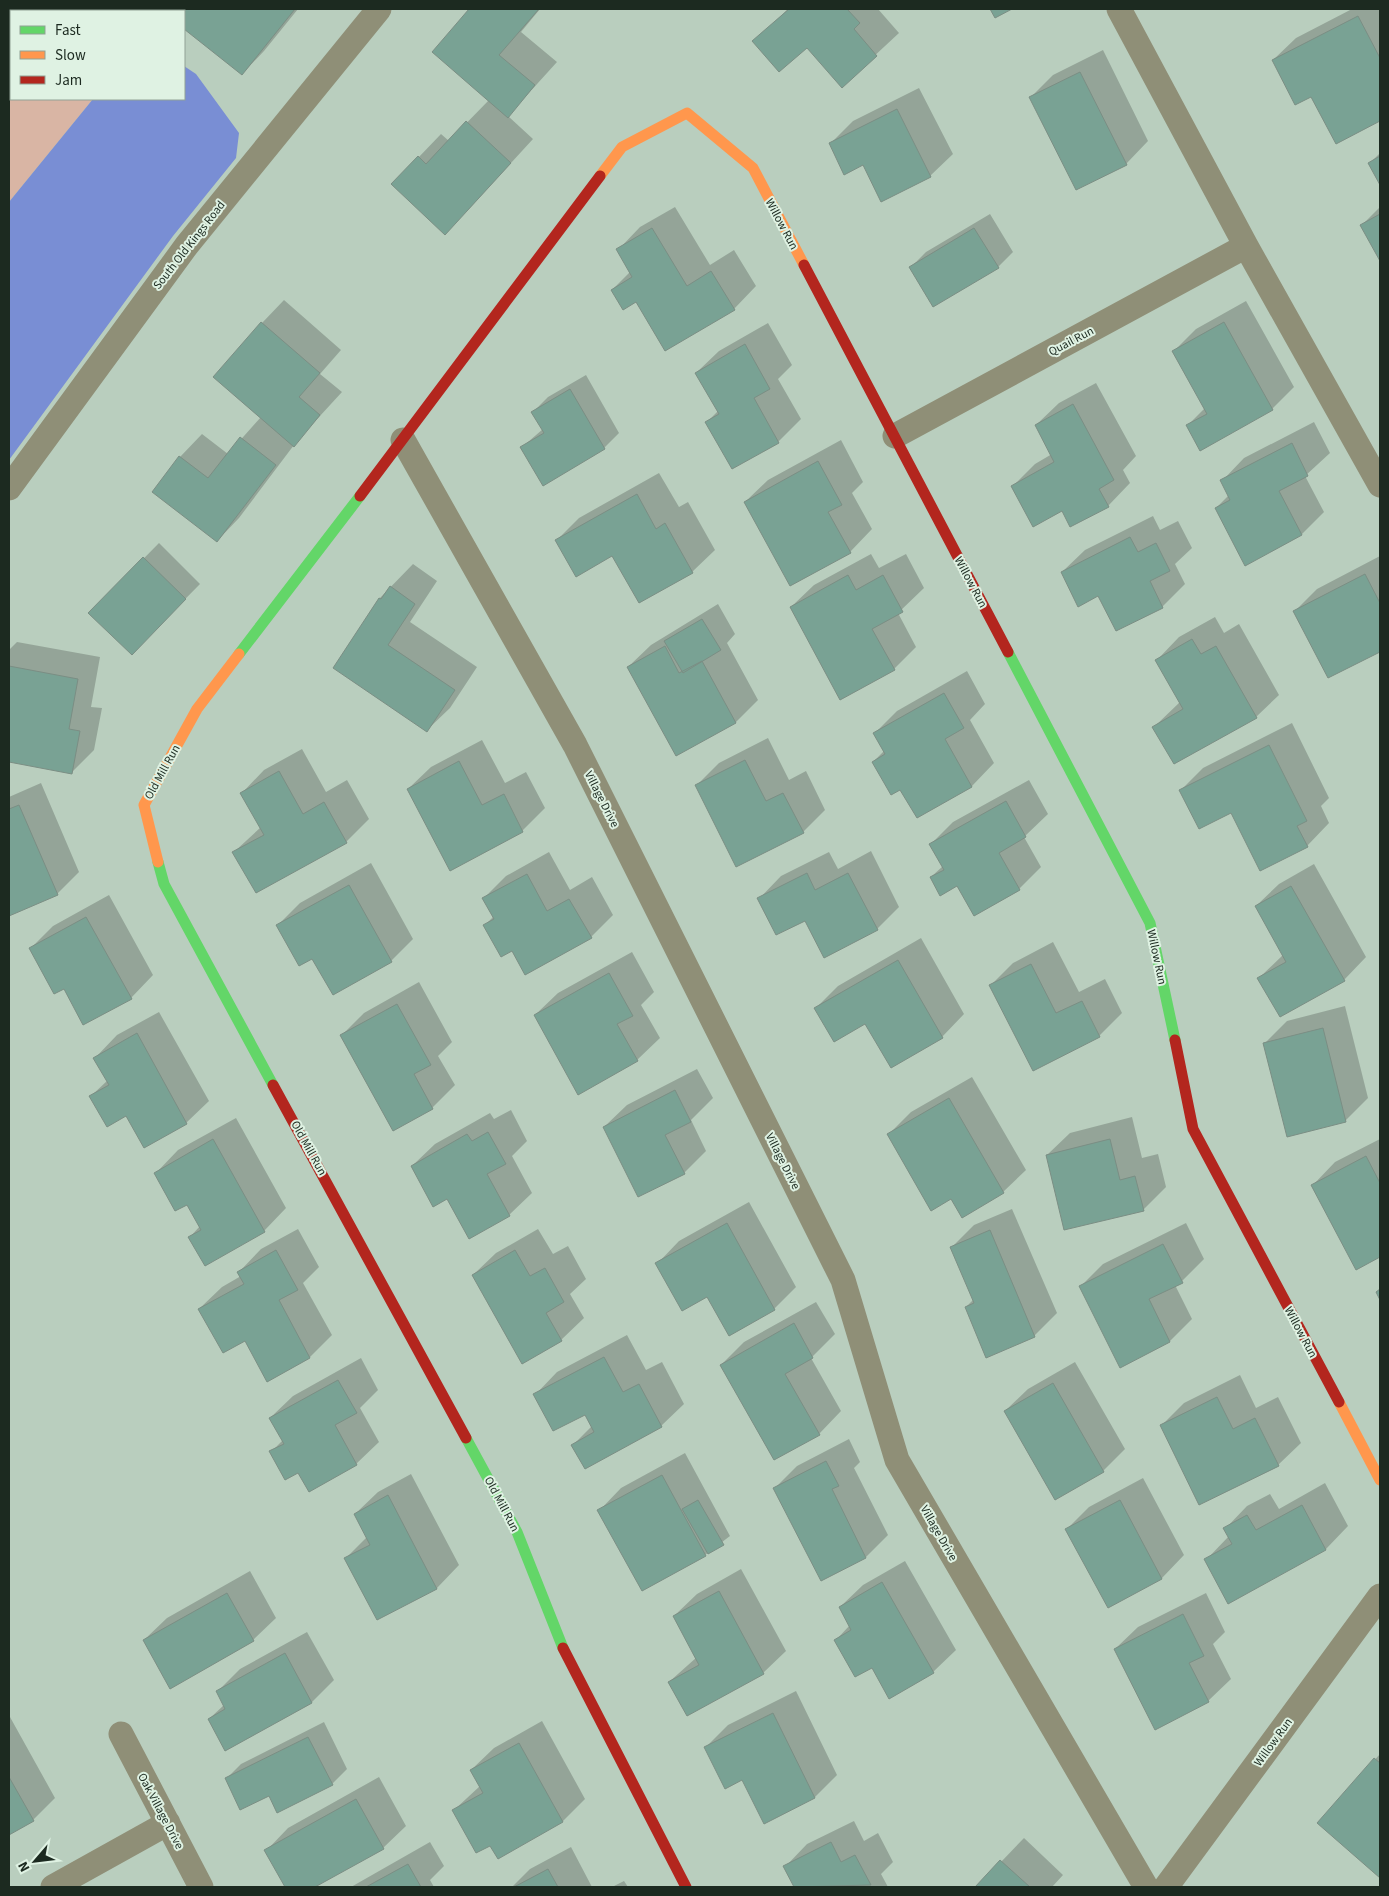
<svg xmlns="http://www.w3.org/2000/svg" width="1389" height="1896" viewBox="0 0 1389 1896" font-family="'Source Sans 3',sans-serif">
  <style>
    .green { fill: #d9b5a4 }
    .water { fill: #798ed4 }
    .shadow { fill: #0003 }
    .building { fill: #79a294; stroke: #7b8e84 }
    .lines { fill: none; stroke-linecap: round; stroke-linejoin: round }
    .street { stroke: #8f8f77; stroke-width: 25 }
    .fast { stroke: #63d668; stroke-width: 11 }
    .slow { stroke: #ff974d; stroke-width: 11 }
    .jam { stroke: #b3261e; stroke-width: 11 }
    .labels { text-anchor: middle; stroke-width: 4; stroke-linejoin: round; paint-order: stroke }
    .street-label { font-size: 12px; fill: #1c2a20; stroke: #dff2e3 }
  </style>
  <rect width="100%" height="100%" fill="#b9cebe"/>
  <!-- green -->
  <path class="green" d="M9 9H34L37 11H11V99H93L9 202Z"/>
  <!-- water -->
  <path class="water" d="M184 66 196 74 239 133 236 158 173 236 9 460V202L93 99H184Z"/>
  <!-- shadow -->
  <path class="shadow" d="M184 9H298L264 51 242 74 184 28 182 11Z
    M471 9H540L521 32 557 62 508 116 533 139 467 211 393 184 441 134 449 141 489 100 434 52Z
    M788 9H878L899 33 842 86 807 46 754 42Z
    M1352 9H1380V120L1336 142 1312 95 1273 60 1296 38Z
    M1103 50 1148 141 1126 164 1031 97 1053 75Z
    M919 88 953 154 930 176 864 163 830 144 853 121Z
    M1380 153V182L1370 163Z
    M675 207 710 265 734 250 756 286 734 309 637 300 612 290 631 271 618 250 640 227Z
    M1380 207V258L1362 225Z
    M990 214 1013 252 998 267H911L926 252Z
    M284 300 341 350 320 374 342 392 297 441 239 518 217 541 153 492 180 457 202 434 228 454 261 417 262 323Z
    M1246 301 1294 387 1272 409 1187 426 1205 408 1173 352 1196 329Z
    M768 323 792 365 778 379 801 419 778 442 732 468 707 422 718 411 696 373 719 351Z
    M586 375 619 433 604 448 543 484 521 448 543 429 533 412 548 397Z
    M1096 383 1136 456 1123 470 1130 483 1108 506 1013 486 1035 464 1052 454 1036 425 1059 403Z
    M1314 422 1330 453 1305 476 1324 512 1302 534 1216 508 1229 495 1222 481 1244 458Z
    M841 440 863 482 852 493 872 529 850 552 745 502 768 480Z
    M659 473 679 507 688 502 715 550 692 572 557 540 579 518Z
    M1153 516 1160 530 1178 521 1192 548 1175 564 1185 584 1162 607 1099 595 1062 572 1085 550Z
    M159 543 200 584 132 653 90 613Z
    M871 554 879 568 906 554 924 588 898 613 916 647 894 669 791 607 814 585Z
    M1380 556V650L1328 677 1295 611 1317 589Z
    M413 564 437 581 410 622 477 667 450 708 427 730 334 667 380 598Z
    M718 604 735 634 727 643 758 700 736 722 676 755 628 667 651 645Z
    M1215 617 1224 633 1239 624 1279 695 1256 717 1154 727 1180 702 1157 660 1179 637Z
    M17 642 100 657 91 707 102 708 94 750 72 772 9 761V650Z
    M967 671 985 704 970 720 994 763 972 786 917 817 901 788 873 762 884 751 874 734 897 711Z
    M1292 723 1329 798 1321 806 1329 823 1307 846 1181 790 1203 768Z
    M768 738 789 780 806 771 825 810 803 832 696 786 719 763Z
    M482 740 505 783 526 772 545 808 522 831 451 869 408 789 431 767Z
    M302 749 326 792 347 780 369 819 346 842 234 852 261 827 242 793 264 770Z
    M1029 780 1048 814 1024 837 1041 867 1019 889 957 885 931 877 943 866 930 845 953 822Z
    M41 783 79 872 57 894 9 914V797Z
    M871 851 899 907 877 929 805 919 759 899 781 876 829 852 838 869Z
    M549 852 570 890 592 877 613 915 591 937 513 949 485 925 494 916 484 898 506 876Z
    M371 863 413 939 391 961 313 958 277 926 300 903Z
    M1314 864 1366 957 1344 980 1259 978 1283 955 1256 906 1279 884Z
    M109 895 153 975 131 998 30 949 53 926Z
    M921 938 964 1014 942 1037 816 1008 838 986Z
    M1053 942 1079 992 1105 979 1122 1013 1099 1036 991 985 1013 963Z
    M632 952 654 992 641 1005 660 1038 637 1060 535 1015 558 993Z
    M419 982 452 1042 438 1056 455 1085 432 1108 342 1035 364 1013Z
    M1345 1006 1368 1098 1345 1121 1264 1044 1287 1021Z
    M159 1012 209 1101 186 1123 144 1146 126 1114 91 1096 108 1080 95 1058 117 1035Z
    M697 1069 713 1098 691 1120 706 1151 684 1173 604 1127 627 1105Z
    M972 1077 1026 1170 1003 1192 889 1134 911 1112Z
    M511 1110 527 1141 512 1156 532 1193 509 1215 448 1197 412 1166 435 1144 490 1113 494 1119Z
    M1132 1117 1142 1158 1158 1154 1166 1187 1144 1209 1047 1155 1070 1133Z
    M236 1118 286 1208 264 1231 190 1237 200 1226 187 1203 156 1173 178 1150Z
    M1380 1139V1256L1356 1268 1313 1185 1335 1162Z
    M749 1202 796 1287 774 1309 708 1295 657 1264 679 1241Z
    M1012 1209 1057 1313 1034 1336 966 1307 974 1299 952 1247 974 1225Z
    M1186 1223 1204 1259 1182 1281 1175 1285 1192 1319 1170 1341 1120 1366 1080 1287 1103 1264Z
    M298 1229 319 1267 303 1283 332 1335 310 1357 268 1380 245 1339 199 1309 222 1287 241 1276 239 1272 261 1249Z
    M538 1229 553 1254 568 1246 586 1279 570 1294 584 1318 561 1340 473 1275 496 1253Z
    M816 1302 835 1334 811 1358 841 1411 819 1434 721 1365 744 1342Z
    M627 1335 646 1370 662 1362 684 1404 661 1426 573 1445 592 1426 585 1413 535 1395 557 1372Z
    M361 1358 378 1390 360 1408 379 1442 356 1464 299 1472 271 1452 283 1440 270 1418 293 1396Z
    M1075 1362 1125 1449 1103 1471 1005 1411 1028 1389Z
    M1240 1375 1256 1408 1278 1397 1301 1443 1278 1465 1162 1425 1184 1403Z
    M849 1439 860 1462 854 1468 888 1535 866 1557 775 1488 797 1466Z
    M685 1453 730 1536 705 1555 599 1511 621 1488Z
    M411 1474 459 1565 437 1588 377 1618 346 1558 367 1537 355 1514 378 1492Z
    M1143 1478 1184 1555 1162 1578 1108 1606 1067 1529 1089 1507Z
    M1325 1483 1348 1526 1326 1549 1229 1602 1206 1560 1229 1536 1225 1529 1247 1506 1270 1494 1279 1509Z
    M905 1561 956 1650 933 1672 872 1666 836 1640 850 1625 840 1607 863 1585Z
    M741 1569 786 1651 763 1673 669 1682 697 1657 674 1616 697 1594Z
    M250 1571 276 1618 253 1640H144L167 1618Z
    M1206 1593 1225 1632 1213 1644 1231 1679 1208 1701 1115 1649 1138 1627Z
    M307 1632 334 1680 312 1702 226 1749 209 1719 224 1705 217 1692 240 1669Z
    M796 1691 837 1775 815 1797 764 1822 743 1779 706 1747 728 1725Z
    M10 1717 55 1798 33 1820 9 1834Z
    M542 1721 585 1799 563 1821 498 1857 490 1844 453 1811 480 1786 471 1770 494 1748Z
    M324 1722 347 1769 332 1784 269 1794 226 1779 241 1764Z
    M1380 1754V1877L1319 1822Z
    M379 1777 406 1826 383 1848 313 1887H286L266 1851 288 1828Z
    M854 1821 864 1841 878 1833 893 1862 881 1874 888 1887H796L785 1867 807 1844Z
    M1024 1838 1063 1875 1052 1887H977Z
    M430 1842 444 1866 430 1880 434 1887H351Z
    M571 1847 592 1887H512L530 1869Z
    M624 1881 628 1887H612Z"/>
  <!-- building -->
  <path class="building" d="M182 9H295L242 75 184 29V11H180Z
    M469 9H539L499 55 535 85 508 118 432 52Z
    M789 9H847L860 23 854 29 877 56 842 88 807 48 779 72 752 41Z
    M990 9H1012L995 18Z
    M1358 16 1380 58V121L1336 144 1311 97 1295 105 1272 60Z
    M1080 72 1127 165 1076 190 1029 97Z
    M897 109 931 177 881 202 863 165 844 175 829 143Z
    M466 121 511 163 445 235 391 184 418 156 426 164Z
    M1380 156V185L1368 163Z
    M1380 214V261L1360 225Z
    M652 228 687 286 711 271 735 310 665 351 636 302 623 310 611 290 632 277 616 249Z
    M974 228 999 268 933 307 909 267Z
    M261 322 320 373 299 397 320 415 294 447 213 377Z
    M1224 322 1273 410 1200 451 1186 425 1207 414 1172 351Z
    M745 344 770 389 754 398 779 443 732 469 705 422 719 414 695 373Z
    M570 389 605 449 543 486 520 447 544 433 531 412Z
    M1073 404 1114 480 1099 489 1109 507 1070 527 1062 511 1033 527 1011 486 1054 462 1035 425Z
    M240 437 276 465 217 542 152 492 179 456 208 478Z
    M1292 443 1308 476 1279 491 1302 535 1245 566 1215 508 1230 500 1220 480Z
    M818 461 842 505 828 512 851 553 790 586 744 502Z
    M637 494 656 529 665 523 693 573 639 603 612 556 576 577 555 540Z
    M1130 537 1138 552 1156 543 1170 571 1150 581 1163 608 1116 631 1098 596 1078 607 1061 572Z
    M143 557 186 599 132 655 88 613Z
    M1365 574 1380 603V652L1328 678 1293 611Z
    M848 575 856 590 883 575 903 612 872 629 895 670 840 700 790 607Z
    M390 586 415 604 388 645 455 690 427 732 333 668 379 598 381 599Z
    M702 619 721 650 683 673 664 641Z
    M1192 639 1201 654 1216 646 1257 718 1174 764 1152 727 1183 709 1155 660Z
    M665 646 679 673 702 661 736 723 676 756 627 667Z
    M9 666 78 679 69 729 80 731 72 774 9 762Z
    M944 693 964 728 945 739 972 787 917 818 900 790 891 795 872 762 885 754 873 733Z
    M1269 745 1307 821 1297 826 1308 847 1260 871 1231 813 1199 829 1179 790Z
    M745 760 766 801 783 793 804 833 736 867 695 785Z
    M459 761 482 805 504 794 523 832 450 871 407 789Z
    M279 771 303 814 324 802 347 843 256 893 232 852 264 835 240 793Z
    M1006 801 1026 837 999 853 1020 890 974 916 957 886 940 896 930 877 944 870 929 844Z
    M19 805 58 895 9 916V809Z
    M807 873 815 890 848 873 878 930 824 958 805 921 776 935 757 898Z
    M527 874 547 911 569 899 592 938 525 975 512 951 501 957 483 925 494 919 482 898Z
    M349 885 392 962 333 995 312 959 299 966 276 925Z
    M1291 886 1345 981 1280 1017 1257 978 1286 962 1255 906Z
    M86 917 132 999 83 1025 64 989 54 994 29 948Z
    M898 960 943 1038 891 1068 865 1024 834 1042 814 1008Z
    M1031 964 1056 1013 1082 1001 1100 1037 1033 1071 989 985Z
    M609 973 633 1016 617 1024 638 1061 578 1095 534 1015Z
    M397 1004 431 1065 414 1074 433 1109 393 1131 340 1035Z
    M1323 1028 1346 1122 1287 1137 1263 1043Z
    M137 1033 187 1124 144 1148 126 1116 107 1127 89 1096 109 1085 93 1058Z
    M675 1090 691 1122 665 1135 685 1174 638 1197 603 1127Z
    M949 1098 1004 1193 962 1218 951 1199 931 1211 887 1134Z
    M488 1132 506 1164 487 1174 510 1216 469 1239 447 1199 433 1207 411 1166 467 1134 472 1141Z
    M213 1139 265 1232 205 1266 188 1237 201 1230 187 1205 175 1211 154 1173Z
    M1110 1139 1120 1180 1135 1176 1144 1211 1064 1230 1046 1155Z
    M1366 1156 1380 1183V1257L1356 1270 1311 1185Z
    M727 1223 775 1310 729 1336 707 1297 682 1311 655 1263Z
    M990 1230 1035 1337 986 1358 965 1307 974 1303 950 1247Z
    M1163 1244 1183 1283 1149 1299 1170 1342 1120 1368 1079 1286Z
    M276 1250 298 1290 279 1300 310 1358 267 1382 245 1341 223 1353 198 1309 244 1284 237 1272Z
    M515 1250 530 1276 545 1268 564 1302 546 1313 562 1341 522 1364 472 1275Z
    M1380 1289V1300L1376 1292Z
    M794 1323 813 1358 785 1374 820 1435 774 1460 720 1365Z
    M604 1357 623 1392 639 1384 662 1427 585 1469 571 1445 594 1432 585 1415 553 1431 533 1394Z
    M338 1380 357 1413 335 1425 357 1465 309 1492 298 1473 285 1480 269 1451 284 1444 269 1418Z
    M1053 1383 1104 1472 1055 1500 1004 1411Z
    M1217 1397 1233 1429 1255 1418 1279 1466 1199 1505 1160 1425Z
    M826 1461 839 1486 832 1489 866 1558 821 1581 773 1488Z
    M662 1475 706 1556 642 1591 597 1510Z
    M388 1495 437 1589 377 1620 344 1558 370 1545 354 1514Z
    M698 1500 724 1545 708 1554 682 1509Z
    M1120 1500 1162 1579 1108 1608 1065 1529Z
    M1302 1505 1326 1550 1228 1604 1204 1559 1232 1544 1223 1528 1247 1515 1256 1530Z
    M882 1582 934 1673 889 1699 872 1668 855 1677 834 1640 851 1630 839 1607Z
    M719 1591 764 1674 687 1716 668 1682 699 1665 673 1616Z
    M227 1593 254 1641 170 1689 143 1640Z
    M1183 1614 1204 1656 1189 1663 1209 1702 1155 1730 1114 1649Z
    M285 1653 312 1703 225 1751 208 1719 225 1709 216 1691Z
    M773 1713 815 1798 764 1824 742 1780 725 1789 704 1747Z
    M308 1737 333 1785 277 1813 269 1796 240 1810 225 1778Z
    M519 1743 563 1822 498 1859 490 1846 476 1853 452 1810 483 1793 470 1770Z
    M1374 1758 1380 1763V1878L1317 1823Z
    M9 1777 34 1821 9 1835Z
    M356 1799 384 1849 315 1887H285L264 1850Z
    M831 1842 841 1862 855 1855 871 1885 794 1887 783 1866Z
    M1000 1860 1030 1887H975Z
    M408 1864 421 1887H366Z
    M548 1869 558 1887H514Z"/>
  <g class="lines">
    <!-- street -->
    <path class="street" d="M1119 9 1246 246 1380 485
      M895 436 1246 246
      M403 440 575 745 843 1280 897 1460 1146 1887
      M9 488 187 245 379 9
      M121 1734 201 1887
      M53 1887 168 1823
      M1166 1887 1380 1596"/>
    <!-- fast -->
    <path class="fast" d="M1008 652 1150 923 1175 1040
      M239 654 360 496
      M158 862 164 884 273 1085
      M466 1438 517 1532 563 1648"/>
    <!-- slow -->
    <path class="slow" d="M600 176 622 147 687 113 753 168 804 265
      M158 862 144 805 197 709 239 654
      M1339 1402 1380 1480"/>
    <!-- jam -->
    <path class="jam" d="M804 265 1008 652
      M360 496 600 176
      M1175 1040 1193 1129 1339 1402
      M273 1085 466 1438
      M563 1648 686 1887"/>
  </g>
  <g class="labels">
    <!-- street labels -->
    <g class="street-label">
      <text transform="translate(782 224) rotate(62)" y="4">Willow Run</text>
      <text transform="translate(189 245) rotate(-52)" y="4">South Old Kings Road</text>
      <text transform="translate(1071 341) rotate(-28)" y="4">Quail Run</text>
      <text transform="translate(971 582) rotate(62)" y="4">Willow Run</text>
      <text transform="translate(162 772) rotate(-61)" y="4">Old Mill Run</text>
      <text transform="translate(602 799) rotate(63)" y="4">Village Drive</text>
      <text transform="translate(1157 957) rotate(78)" y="4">Willow Run</text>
      <text transform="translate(309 1148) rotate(61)" y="4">Old Mill Run</text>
      <text transform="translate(783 1161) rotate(63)" y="4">Village Drive</text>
      <text transform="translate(1301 1332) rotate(62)" y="4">Willow Run</text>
      <text transform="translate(502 1504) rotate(62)" y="4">Old Mill Run</text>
      <text transform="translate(939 1533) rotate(60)" y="4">Village Drive</text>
      <text transform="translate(1273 1742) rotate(-54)" y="4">Willow Run</text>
      <text transform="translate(161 1811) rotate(62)" y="4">Oak Village Drive</text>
    </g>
  </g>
  <!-- border -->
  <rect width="1389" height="1896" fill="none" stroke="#1c2a20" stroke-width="20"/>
  <!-- legend -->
  <rect x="10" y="10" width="175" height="90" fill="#dff2e3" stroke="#91a295"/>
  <rect x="20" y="26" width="25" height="8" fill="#63d668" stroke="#91a295"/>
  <text x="55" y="35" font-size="15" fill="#1c2a20">Fast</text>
  <rect x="20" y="51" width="25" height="8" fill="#ff974d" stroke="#91a295"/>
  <text x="55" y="60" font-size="15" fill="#1c2a20">Slow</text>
  <rect x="20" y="76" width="25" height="8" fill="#b3261e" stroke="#91a295"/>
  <text x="55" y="85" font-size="15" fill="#1c2a20">Jam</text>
  <!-- north arrow -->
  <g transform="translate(35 1861) rotate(242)" stroke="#dff2e3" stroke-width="4" paint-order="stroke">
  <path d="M0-4L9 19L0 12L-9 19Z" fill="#1c2a20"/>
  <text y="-8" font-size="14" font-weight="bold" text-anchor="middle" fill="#1c2a20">N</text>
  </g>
</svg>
